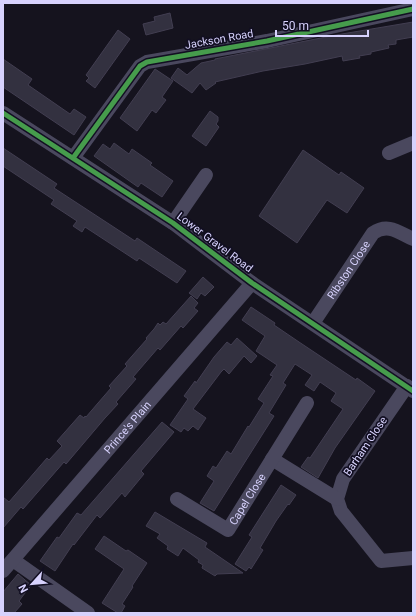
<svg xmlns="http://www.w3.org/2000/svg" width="416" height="616" viewBox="0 0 416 616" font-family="Roboto,sans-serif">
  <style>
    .building { fill: #333140; stroke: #423e51 }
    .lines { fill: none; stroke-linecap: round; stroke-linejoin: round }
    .street { stroke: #4a485e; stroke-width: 14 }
    .cycleway-casing { stroke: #120f22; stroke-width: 8 }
    .cycleway { stroke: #469c4c; stroke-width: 5 }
    .labels { text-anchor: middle; stroke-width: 3.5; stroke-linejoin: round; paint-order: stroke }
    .street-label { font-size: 11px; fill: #d7d2fd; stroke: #120f22 }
  </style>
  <rect width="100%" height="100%" fill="#15131e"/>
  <!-- building -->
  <path class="building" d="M170 13 173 28 146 35 143 24 155 21 154 17Z
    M413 22V37L396 40V44L388 45 389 48 371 52V54L359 56 360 58 343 61 342 56 305 64 263 71 215 82 216 83 206 90 200 83 192 93 171 78 178 68 187 75 201 63 215 60V59L336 35Z
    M118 30 130 39 95 88 86 81 89 78 86 75Z
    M3 59 32 79 28 85 70 114 74 109 86 117 74 135 3 87Z
    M155 69 173 81 162 97 166 100 156 113 152 110 137 131 120 118Z
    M210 111 218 117V121L216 124 219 127 206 146 192 136Z
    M114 143 129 154 132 149 152 163 150 165 173 181 162 197 141 183 138 187 94 156 103 144 110 149Z
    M3 148 57 184 54 188 135 241 137 238 186 271 177 283 139 258 137 261 85 227 82 232 73 226 77 221 51 204 54 200 3 166Z
    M303 150 339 175 341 172 364 188 347 213 327 200 297 243 259 216Z
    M203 277 214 287 205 296 201 293 197 299 189 293Z
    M191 296 198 303 194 308 198 311 183 328 181 326 160 350 158 348 133 377 136 379 116 402 118 404 105 418 66 464 64 462 23 509 21 507 3 528V497L9 502 47 458 49 460 62 446 57 441 80 415 84 418 85 416 86 417 98 403 111 388 109 386 127 366 125 364 147 339 146 338 154 329 158 323 160 325 163 322 166 324Z
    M251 307 275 323 274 325 299 342 356 380 357 378 375 391 335 448 318 478 301 467 308 457 310 458 343 409 331 401 336 393 320 382 314 391 305 385 312 375 295 364 283 383 286 385 269 413 274 416 214 511 200 503 214 481 207 476 213 466 216 468 227 451 231 454 248 426 249 427 264 403 258 399 273 376 270 375 277 365 256 351 265 336 242 320Z
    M237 338 257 356 251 363 244 356 229 374 224 369 221 372 193 409 206 418 198 430 193 426 188 431 184 428 181 432 170 425 188 399 184 396 195 381 196 383 214 357 227 342 231 345Z
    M162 422 174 432 141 471 144 474 125 497 122 493 100 518 97 515 74 545 73 544 55 571 40 561 57 537 59 538 77 513 81 515Z
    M281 485 296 495 289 505 288 504 276 521 260 548 263 550 251 569 249 567 246 571 235 564 252 537 249 535Z
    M155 512 207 543 205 547 243 573 217 574 215 576 202 568 203 565 198 562 199 560 183 548 178 556 167 549 168 546 157 538 160 534 146 526Z
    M104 536 126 551 128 550 147 563 132 586 133 587 122 604 125 606 121 613H118L102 603 124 569 95 549Z
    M18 574 31 585 19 601 22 604 14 613H3V592Z"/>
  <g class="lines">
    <!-- street -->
    <g class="street">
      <path d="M3 113 173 223 252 283 413 391"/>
      <path d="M389 153 413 143"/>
      <path d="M73 158 140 66 147 62 267 41 413 9"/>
      <path d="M173 223 206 175"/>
      <path id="s1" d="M313 323 373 233C388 223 398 232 413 239"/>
      <path d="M407 386 343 479 337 499 341 511 381 561 413 558"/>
      <path d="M272 459 337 499"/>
      <path id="s2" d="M177 499 228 530 307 403"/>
      <path d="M13 560 88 613"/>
      <path id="s3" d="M3 571 252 283"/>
    </g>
    <!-- cycleway casing -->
    <g class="cycleway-casing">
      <path id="cycleway" d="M3 113 173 223 252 283 413 391
        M73 158 140 66 147 62 267 41 413 9"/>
    </g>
    <!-- cycleway -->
    <use href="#cycleway" class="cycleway"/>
  </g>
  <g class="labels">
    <!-- street labels -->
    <g class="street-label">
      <text transform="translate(219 39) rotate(-10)" y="4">Jackson Road</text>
      <text transform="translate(215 242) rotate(37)" y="4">Lower Gravel Road</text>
      <text dy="4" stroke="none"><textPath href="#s1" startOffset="64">Ribston Close</textPath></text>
      <text dy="4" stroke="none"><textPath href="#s3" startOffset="190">Prince's Plain</textPath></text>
      <text transform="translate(365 446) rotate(-56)" y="4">Barham Close</text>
      <text dy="4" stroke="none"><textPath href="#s2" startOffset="96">Capel Close</textPath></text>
    </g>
  </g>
  <!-- border -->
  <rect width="416" height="616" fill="none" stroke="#d7d2fd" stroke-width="8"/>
  <!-- north arrow -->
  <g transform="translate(32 584) rotate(243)" stroke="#120f22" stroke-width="3" paint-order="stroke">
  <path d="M0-3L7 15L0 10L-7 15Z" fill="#d7d2fd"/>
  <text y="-6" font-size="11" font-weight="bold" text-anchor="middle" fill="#d7d2fd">N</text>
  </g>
  <!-- scale -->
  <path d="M276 30v6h92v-6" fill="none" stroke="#d7d2fd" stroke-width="2"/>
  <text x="282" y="30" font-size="12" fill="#d7d2fd" stroke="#120f22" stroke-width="3" paint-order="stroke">50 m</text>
</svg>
